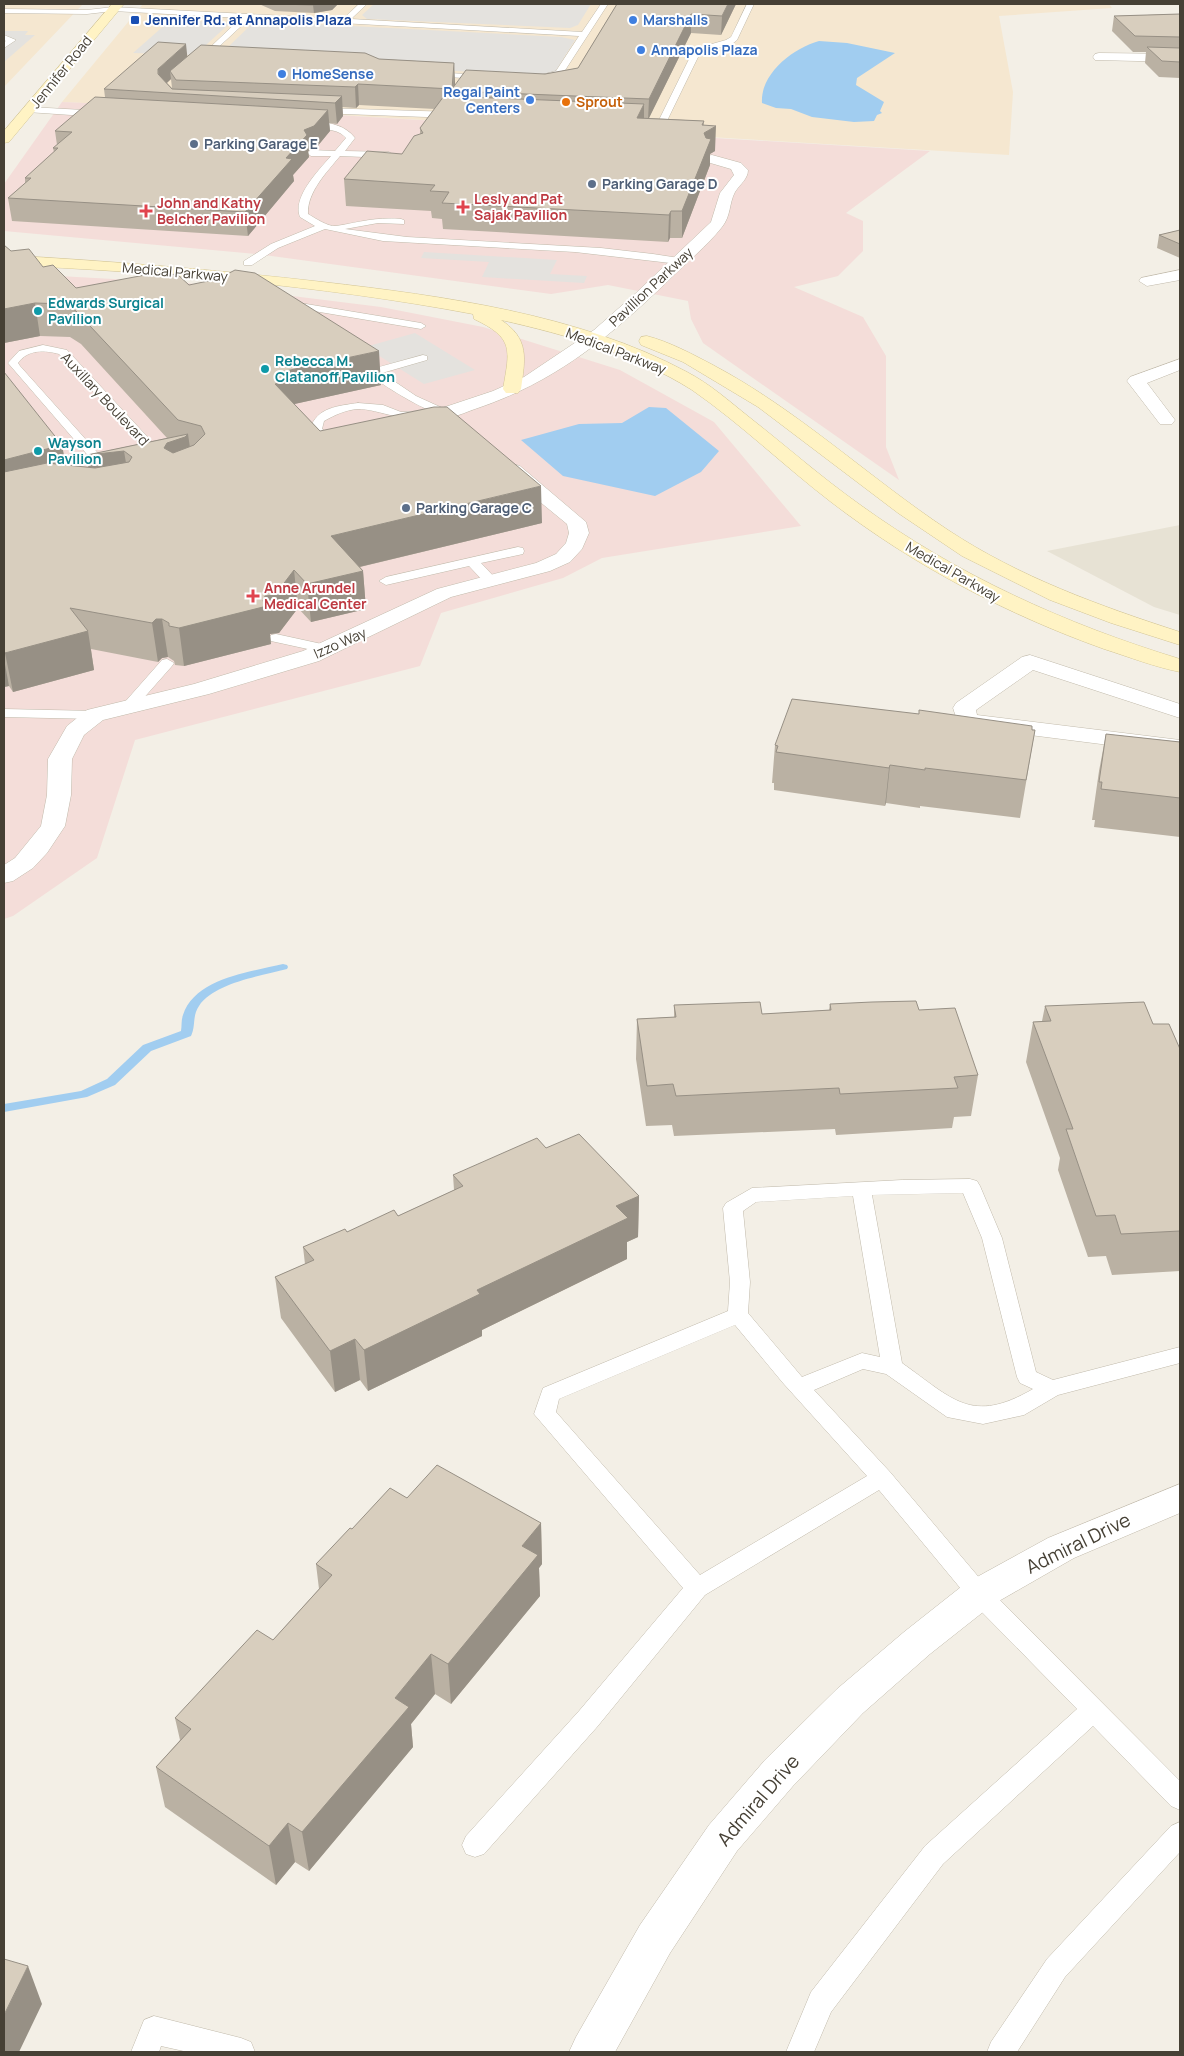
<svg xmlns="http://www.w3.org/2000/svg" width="1184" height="2056" viewBox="0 0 1184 2056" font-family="Manrope,sans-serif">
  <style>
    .residential { fill: #e7e2d4 }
    .commercial { fill: #f5e7d0 }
    .medical { fill: #f4ddd9 }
    .parking { fill: #e4e2de }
    .water { fill: #a1cdf0 }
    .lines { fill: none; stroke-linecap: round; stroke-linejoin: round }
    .stream { fill: #a1cdf0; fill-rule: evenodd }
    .service-casing { stroke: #c1baab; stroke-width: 1 }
    .minor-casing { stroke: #c1baab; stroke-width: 1 }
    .tertiary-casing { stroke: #c1baab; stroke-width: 1 }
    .secondary-casing { stroke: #d3c595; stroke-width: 1 }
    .service { fill: #fff; fill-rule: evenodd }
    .minor { fill: #fff; fill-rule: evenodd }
    .tertiary { fill: #fff; fill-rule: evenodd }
    .secondary { fill: #fff3c4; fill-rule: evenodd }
    .wall { fill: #bab1a3; fill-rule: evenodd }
    .shaded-wall { fill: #979085 }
    .building { fill: #d8cebe; stroke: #979085 }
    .transit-dot { fill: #1a4fb4; stroke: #fff; stroke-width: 2 }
    .shop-dot { fill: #3f7fe0; stroke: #fff; stroke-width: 2 }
    .food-dot { fill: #e8710a; stroke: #fff; stroke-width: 2 }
    .service-dot { fill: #5c6f8a; stroke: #fff; stroke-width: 2 }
    .health-dot { fill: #e0444e; stroke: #fff; stroke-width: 2 }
    .culture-dot { fill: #0f9aa8; stroke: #fff; stroke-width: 2 }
    .labels { text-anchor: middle; stroke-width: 4; stroke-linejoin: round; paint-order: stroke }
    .far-transit-label { font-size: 14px; font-weight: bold; fill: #164399; stroke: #fff; text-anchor: start }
    .far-shop-label { font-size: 14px; font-weight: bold; fill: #366cbe; stroke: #fff; text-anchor: start }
    .far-street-label { font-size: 14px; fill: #464035; stroke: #fff }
    .far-food-label { font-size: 14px; font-weight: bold; fill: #c56008; stroke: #fff; text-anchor: start }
    .far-service-label { font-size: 14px; font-weight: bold; fill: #4e5e75; stroke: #fff; text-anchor: start }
    .far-health-label { font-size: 14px; font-weight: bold; fill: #be3a42; stroke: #fff; text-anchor: start }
    .far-culture-label { font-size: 14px; font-weight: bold; fill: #0d838f; stroke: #fff; text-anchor: start }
    .near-street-label { font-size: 19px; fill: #464035; stroke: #fff }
  </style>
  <rect width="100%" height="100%" fill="#f3efe6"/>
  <!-- residential -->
  <path class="residential" d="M1180 525V615L1154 607 1047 551Z"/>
  <!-- commercial -->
  <path class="commercial" d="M4 4H83L4 87Z
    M143 4H1109L1112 8 999 16 1013 92 1009 155 323 114 62 102Z"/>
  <!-- medical -->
  <path class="medical" d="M62 102 254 110 930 151 846 213 863 221V251L838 276 794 287 863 317 886 356V447L899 480 703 343 691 319 688 301 608 285 551 294 257 254 4 231V184Z
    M4 273 186 283 381 307 483 327 620 370 714 422 801 526 602 558 563 578 441 613 420 666 135 740 97 858 13 916 4 919Z"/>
  <!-- parking -->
  <path class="parking" d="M374 4H591L578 25 570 28 367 19 362 15Z
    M186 20 229 24 195 55 133 53 167 23Z
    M255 21 561 37 575 40 555 72 537 76 440 70 228 47Z
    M4 31H28L25 35H35L4 62Z
    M424 252 557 260 550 274 587 276 584 283 482 277 489 262 421 258Z
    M415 333 475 370 424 384 365 347Z"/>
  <!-- water -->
  <path class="water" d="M819 41 847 43 895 53 857 78 856 85 884 102 880 111 882 113 877 115 874 121 854 122 812 117 791 109 776 108 762 103C760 74 793 48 819 41Z
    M649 407 666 408 719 451 701 472 655 496 563 476 521 440 579 424 622 423Z"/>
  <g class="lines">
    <!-- stream -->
    <path class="stream" d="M283 964 287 965 288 967 287 969C261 976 214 983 199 1006 192 1016 196 1026 191 1036L151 1051 115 1085 87 1097 4 1112V1104L81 1091 107 1079 143 1045 181 1031C182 1026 181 1020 183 1015 195 978 250 972 283 964Z"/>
    <!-- service casing -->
    <g class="service-casing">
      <path id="service" d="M359 4H367L351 19 582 32 601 4H608L562 75 540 80 536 78 537 76 556 71 579 36 250 18 212 53 219 56 215 58 202 55 241 18 113 11 87 14 4 13V9L87 10 113 7 343 19Z
        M747 4H754L737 40 732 44 700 53 664 127H642V123L658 122 694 49 726 40 731 37Z
        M4 35 16 40 4 48V42L6 41 4 40Z
        M430 72 484 75 488 77 484 79 427 76V72Z
        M30 107 101 111 105 114 101 117 27 112 26 110Z
        M320 108 454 112 458 115 454 118 317 113 316 111Z
        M303 123C321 120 344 123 355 138L345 151 389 152 393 155 389 158 340 156C327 172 307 192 308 214 315 218 328 227 336 226 362 222 373 217 401 219L404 220V224L378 223 345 229 407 237 601 248 653 254 679 258 684 261 679 264 575 252 383 241 325 229 278 248 252 265H244V261L271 244 315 226 300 217C292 197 319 170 331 156H311L307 153 311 150 335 151 346 138C334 124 315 134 302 125Z
        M288 301 421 323 426 326 421 329 284 306V302Z
        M43 345 67 350 166 457V463H158L59 354C45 350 28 349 18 363L20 366 114 471 108 475 104 474 8 363 19 351Z
        M423 355 427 356V360L382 373 416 396 449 411V415C434 419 367 376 357 364L362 361 375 368Z
        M358 403 383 405 401 412 421 411 427 414C414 427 376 408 358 409 345 410 335 415 324 421L322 429 337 438V442C326 445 315 438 310 429 317 407 338 406 358 403Z
        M518 547 523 548 524 551 523 554 481 563 498 581 491 585 486 584 469 566 386 585 379 581 386 577Z
        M276 634 331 646 333 649 326 653 271 641 269 638 271 635Z
        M167 659 174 663 172 666 134 709H124L122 706 124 703 162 660Z
        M4 709 95 711 102 715 95 719 4 717Z
        M970 1179 977 1181 980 1186 1002 1238 1036 1372 1053 1380 1180 1347V1363L1058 1395 1024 1415 983 1424 947 1417 886 1374 863 1369 814 1390 890 1472 987 1587 1180 1781V1810L1171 1806 1093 1726 943 1864 831 2012 814 2052H786L811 1992 925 1846 1077 1709 971 1601 879 1490 705 1595 597 1727 484 1854 475 1857 466 1854 462 1845 466 1836 579 1711 683 1588 534 1414 543 1388 728 1311 730 1282 723 1208 726 1203 752 1188 902 1180ZM963 1193 982 1238 1017 1377 1020 1383 1033 1389C971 1425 953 1399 902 1363L872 1195ZM853 1196 880 1357 862 1353 802 1377 748 1313 750 1282 743 1211 756 1202ZM735 1325 783 1383 867 1476 700 1575 556 1412 559 1399Z
        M1180 1822V1852L1065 1977 1017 2052H987L991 2042 1047 1959 1171 1826Z
        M154 2016 241 2038 251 2042 255 2052H188L161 2046 159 2052H131L144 2020Z"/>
    </g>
    <!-- minor casing -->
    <g class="minor-casing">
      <path id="minor" d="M1099 53 1180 54V62L1095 60 1093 57 1095 54Z
        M712 155 741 163 748 170C748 179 740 184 735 192 729 203 731 216 722 227 707 246 688 261 671 278 611 336 556 382 475 409 463 413 451 420 439 417L436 413 439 409 493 391 524 377 594 330 636 293 711 222 720 193 734 175 731 169 707 162 705 159 707 156Z
        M1180 270V280L1147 286 1139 281 1141 278Z
        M1180 359V370L1147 383 1175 420 1172 424H1160L1127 381 1130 377Z
        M513 464 520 466 586 522 589 533 582 549 570 562 550 571 451 597 319 661 209 694 103 720 84 735 72 759 71 795 65 826 47 853 33 868 13 881 4 883V865L15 858 41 826 47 795 48 759 67 726 87 710 194 684 303 651 437 589 536 563 556 554 566 543 569 533 567 524 506 474 504 470 506 466Z
        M1030 655 1180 704V718L1033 670 976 710 977 715 1180 740V754L959 726 953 708 956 703 1022 657Z"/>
    </g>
    <!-- tertiary casing -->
    <g class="tertiary-casing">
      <path id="tertiary" d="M1180 1484V1513L1074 1558 992 1605 930 1654 863 1713 793 1786 737 1851 670 1953 615 2052H569L576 2037 640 1925 709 1825 765 1760 837 1689 904 1632 966 1583 1048 1538Z"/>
    </g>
    <!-- secondary casing -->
    <g class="secondary-casing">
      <path id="secondary" d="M112 4H124L9 142 4 143V131Z
        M4 255C111 261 217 270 323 282 443 296 579 314 687 372 710 384 729 401 749 417 786 446 821 477 859 504 957 575 1065 624 1180 659V672C1155 667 1129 657 1104 649 1006 614 913 565 831 502 784 466 741 424 692 390 635 354 567 335 501 320 530 339 525 359 521 389L518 393H506L503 389C510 349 514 338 474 319L473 314C319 285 161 272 4 265Z
        M647 336C670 342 692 354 713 365 798 410 868 477 948 530 1019 577 1100 606 1180 632V645L1111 623 1050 600 962 556 898 513 758 407 683 362 641 345 639 341 641 337Z"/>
    </g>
    <!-- service -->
    <use href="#service" class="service"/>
    <!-- minor -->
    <use href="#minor" class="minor"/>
    <!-- tertiary -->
    <use href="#tertiary" class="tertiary"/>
    <!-- secondary -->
    <use href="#secondary" class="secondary"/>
  </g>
  <!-- wall -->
  <path class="wall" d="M259 4H338L332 10 314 13 275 11Z
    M617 4H736L721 35 691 33 649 118 704 121V125L715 151 710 154V165L682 238H670L668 242 443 229 442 219 432 218 431 211 346 206 344 179 402 154 420 134V128L435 109 359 105 356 108 342 107 343 116 337 124 329 123 330 131 316 148 308 151 309 157 293 175 294 181 248 236 12 221 8 198 25 183V178L54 152 53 148 57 145 55 131 105 97 104 89 187 56 379 59 454 63 455 86 545 74 578 68ZM171 79 172 88 167 83Z
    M1180 14V78L1159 77 1145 63 1146 52H1133L1112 31 1114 16Z
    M1180 230V258L1157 248 1159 235Z
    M4 245 11 251 43 267 76 288 166 275 189 285 381 385 294 404 320 431 542 523 360 567 363 571 366 609 311 622 298 608 279 633 270 634 271 644 184 666 175 665 174 661 168 657 162 658 158 662 91 649 94 670 13 692 9 686 4 687V372L66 465 88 467 87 455 167 438 81 344 70 337 40 336 4 343Z
    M919 714 1035 730 1020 818 920 806V808L886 803 885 806 774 790V783H772L775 745Z
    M1106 734 1180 742V837L1094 827 1095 820H1092L1099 771Z
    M830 1004 919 1010 978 1075 971 1116 954 1117 952 1128 836 1135 835 1129 674 1136 672 1125 646 1126 636 1059 637 1019 674 1017V1005L762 1014 829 1010Z
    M1045 1006 1153 1024 1180 1049V1271L1112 1275 1106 1256 1088 1257 1058 1170 1060 1158 1026 1062 1033 1022 1042 1021Z
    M546 1148 639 1196 638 1237 627 1242V1259L482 1330V1336L368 1391 360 1380 335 1392 281 1318 275 1277 305 1264 303 1247 347 1232 398 1216 454 1190 453 1175Z
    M407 1498 541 1523 542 1564 539 1568 540 1596 451 1704 435 1694 411 1724 413 1747 309 1871 295 1862 276 1885 165 1807 156 1767 180 1740 175 1718 273 1640 319 1589 316 1564 352 1529Z"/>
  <!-- shaded-wall -->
  <path class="shaded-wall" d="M324 4H338L332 10 314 13 313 5Z
    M728 4H736L721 35 722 16Z
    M691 14V33L648 120 649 99Z
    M186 44 188 63 170 71 171 79 160 89 161 94 158 69Z
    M454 63 455 83 454 91H453Z
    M358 84 359 105 356 108 355 87Z
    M342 96 343 116 337 124 335 103Z
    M644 104V129L637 118Z
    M328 110 330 131 316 148 308 151 309 157 293 175 294 181 248 236 245 212 286 158 304 130Z
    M716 126 715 151 710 154V165L682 238V211L704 133Z
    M671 211 670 238 668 242 669 215Z
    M35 303 40 336 4 343V309Z
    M379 351 381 385 290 405 275 384 281 372Z
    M188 434 193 469 164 448 167 443Z
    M62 445 69 481 4 498V460Z
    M124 451 130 487 92 491 87 455Z
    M541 486 542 523 334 573 331 536Z
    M294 570 298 608 279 633 270 634 271 644 184 666 179 628 263 601 265 596Z
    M363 571 366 609 311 622 307 584Z
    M156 619H162L168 657 162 658 158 662 152 623Z
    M88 631 94 670 13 692 5 653Z
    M4 659 9 686 4 687Z
    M890 765 886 803 885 806 889 768Z
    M639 1196 638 1237 627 1242V1259L482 1330V1336L368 1391 364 1350 477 1290 616 1206Z
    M355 1339 360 1380 335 1392 330 1351Z
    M541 1523 542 1564 539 1568 540 1596 451 1704 448 1664 522 1546Z
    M431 1654 435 1694 411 1724 413 1747 309 1871 302 1832 395 1698Z
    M288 1823 295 1862 276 1885 269 1846Z
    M28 1966 42 2004 19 2052H4V2015Z"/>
  <!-- building -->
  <path class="building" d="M279 4H324L313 5Z
    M617 4H728L722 16 691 14 649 99 451 91 452 89 358 84 355 87 176 80 170 71 201 45 365 53 379 59 454 63 452 89 466 70 545 74 578 68Z
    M1180 14V37L1135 36 1114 16Z
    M158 42 186 44 158 69V74L172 89 342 96 335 103 104 89Z
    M1147 47 1180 48V62L1162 61Z
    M444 96 644 104 637 118 704 121 702 125 716 126 704 133 706 138 711 139 682 211H671L669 215 442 203 449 192 430 191 435 185 344 179 367 151 402 154 414 136 423 133 420 128Z
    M95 97 328 110 314 126 304 130 307 135 286 158 292 159 245 212 8 198 31 178H25L58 148H53L72 132 55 131Z
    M1180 230V244L1159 235Z
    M4 245 11 251 29 249 43 267 53 265 76 288 161 272 166 275 177 274 189 285 218 279 235 270 255 273 379 351 281 372 287 381 275 384 320 431 434 407H447L541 486 331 536 363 571 307 584 294 570 275 595 265 596 263 601 267 606 179 628 169 626V623L162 619H156L152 623 70 608 88 631 5 653 4 650V472L47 463 95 468 129 462 132 457 124 451 87 455 188 434 185 437 167 443 164 448 173 453 194 445 205 434 201 426 178 420 76 311 65 304 35 303 4 309Z
    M4 372 62 445 4 460Z
    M792 699 919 714V710L1032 726V730H1035L1026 780 925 768V770L890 765 889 768 776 752 778 746 775 745Z
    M1106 734 1180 742V798L1101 789 1102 782H1099Z
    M916 1001 919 1010 955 1008 978 1075 954 1077 958 1088 840 1094 839 1088 676 1096 673 1084 647 1086 637 1019 676 1017 674 1005 760 1002 762 1014 831 1010 830 1004 872 1002Z
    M1144 1002 1153 1024H1169L1180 1049V1231L1121 1234 1115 1215 1096 1216 1066 1129H1073L1033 1022 1051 1021 1045 1006Z
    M579 1134 639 1196 616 1206 628 1218 477 1290 480 1294 364 1350 355 1339 330 1351 275 1277 314 1260 303 1247 345 1229 347 1232 394 1210 398 1216 463 1186 453 1175 537 1138 546 1148Z
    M437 1465 541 1523 522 1546 538 1555 448 1664 431 1654 395 1698 409 1707 302 1832 288 1823 269 1846 156 1767 191 1729 175 1718 257 1630 273 1640 332 1575 316 1564 350 1528 352 1529 390 1488 407 1498Z
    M4 1959 28 1966 4 2015Z"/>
  <!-- markers -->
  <rect class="transit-dot" x="130" y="15" width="10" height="10" rx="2.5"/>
  <g class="shop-dot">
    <circle cx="633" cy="20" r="5"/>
    <circle cx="641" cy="50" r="5"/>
    <circle cx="282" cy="74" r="5"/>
    <circle cx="530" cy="100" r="5"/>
  </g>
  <circle class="food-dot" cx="566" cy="102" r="5"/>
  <g class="service-dot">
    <circle cx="194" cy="144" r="5"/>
    <circle cx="592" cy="184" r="5"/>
    <circle cx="406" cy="508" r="5"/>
  </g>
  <g class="health-dot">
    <path d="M460.5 199.5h5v5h5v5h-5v5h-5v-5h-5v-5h5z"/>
    <path d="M143.5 203.5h5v5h5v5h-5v5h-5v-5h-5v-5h5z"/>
    <path d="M250.5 588.5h5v5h5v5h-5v5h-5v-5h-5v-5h5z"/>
  </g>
  <g class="culture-dot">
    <circle cx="38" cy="311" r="5"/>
    <circle cx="265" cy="369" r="5"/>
    <circle cx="38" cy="451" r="5"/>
  </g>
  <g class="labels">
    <!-- far-transit labels -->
    <g class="far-transit-label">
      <text x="145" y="25">Jennifer Rd. at Annapolis Plaza</text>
    </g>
    <!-- far-shop labels -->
    <g class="far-shop-label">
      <text x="643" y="25">Marshalls</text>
      <text x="651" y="55">Annapolis Plaza</text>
      <text x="292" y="79">HomeSense</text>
      <text x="520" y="97" text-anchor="end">Regal Paint<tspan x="520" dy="16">Centers</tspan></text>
    </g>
    <!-- far-street labels -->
    <g class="far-street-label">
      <text transform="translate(61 72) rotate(-51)" y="5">Jennifer Road</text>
      <text transform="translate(175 272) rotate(5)" y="5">Medical Parkway</text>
      <text transform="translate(651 287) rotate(-43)" y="5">Pavillion Parkway</text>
      <text transform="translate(616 351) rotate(21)" y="5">Medical Parkway</text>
      <text transform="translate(105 399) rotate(47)" y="5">Auxillary Boulevard</text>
      <text transform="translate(953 572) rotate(30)" y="5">Medical Parkway</text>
      <text transform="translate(340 643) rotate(-24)" y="5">Izzo Way</text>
    </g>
    <!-- far-food labels -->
    <g class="far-food-label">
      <text x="576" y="107">Sprout</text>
    </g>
    <!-- far-service labels -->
    <g class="far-service-label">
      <text x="204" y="149">Parking Garage E</text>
      <text x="602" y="189">Parking Garage D</text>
      <text x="416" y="513">Parking Garage C</text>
    </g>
    <!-- far-health labels -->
    <g class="far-health-label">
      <text x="474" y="204">Lesly and Pat<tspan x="474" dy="16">Sajak Pavilion</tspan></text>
      <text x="157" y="208">John and Kathy<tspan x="157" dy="16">Belcher Pavilion</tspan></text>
      <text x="264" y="593">Anne Arundel<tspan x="264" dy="16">Medical Center</tspan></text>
    </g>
    <!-- far-culture labels -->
    <g class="far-culture-label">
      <text x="48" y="308">Edwards Surgical<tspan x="48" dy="16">Pavilion</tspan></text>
      <text x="275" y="366">Rebecca M.<tspan x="275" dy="16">Clatanoff Pavilion</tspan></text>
      <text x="48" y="448">Wayson<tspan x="48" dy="16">Pavilion</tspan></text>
    </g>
    <!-- near-street labels -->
    <g class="near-street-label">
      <text transform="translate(1078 1543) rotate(-26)" y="7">Admiral Drive</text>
      <text transform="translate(758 1800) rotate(-49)" y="7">Admiral Drive</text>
    </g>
  </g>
  <!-- border -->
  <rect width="1184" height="2056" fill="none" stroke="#464035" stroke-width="10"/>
</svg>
